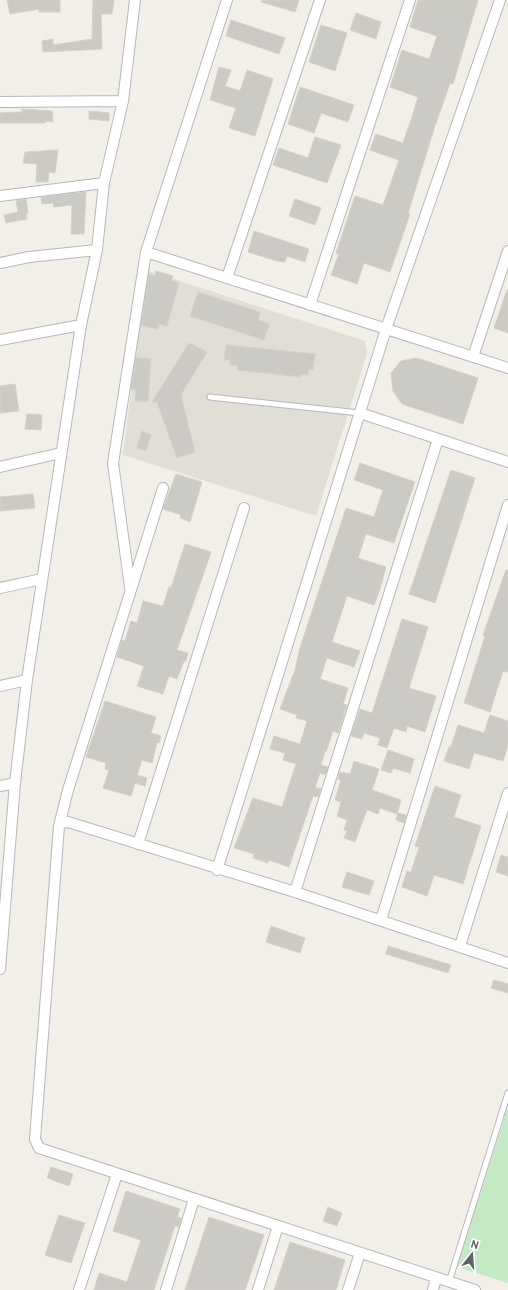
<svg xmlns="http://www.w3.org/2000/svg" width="508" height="1290" viewBox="0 0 508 1290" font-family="Overpass,sans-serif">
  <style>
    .education { fill: #e1ded6 }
    .green { fill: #c5e8c5 }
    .building { fill: #cccac5; stroke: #d6d1c6 }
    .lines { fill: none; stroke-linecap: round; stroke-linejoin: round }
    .service-casing { stroke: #b5b8bc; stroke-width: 7 }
    .minor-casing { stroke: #b5b8bc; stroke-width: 12 }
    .service { stroke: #fff; stroke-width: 5 }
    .minor { stroke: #fff; stroke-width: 10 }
  </style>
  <rect width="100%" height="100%" fill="#f1efe8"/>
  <!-- education -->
  <path class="education" d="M146 270 365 341 367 353 316 516 123 455Z"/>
  <!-- green -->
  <path class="green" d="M508 1106V1283L457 1267Z"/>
  <!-- building -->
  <path class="building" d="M7 0H60V12H39V9L10 14Z
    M93 0H114L112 14H101L102 49 43 52 42 41 53 39V45L92 39Z
    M262 0H299L295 12 261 2Z
    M418 0H478L453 84 450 83 434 129 408 213 410 214 390 272 364 263 357 284 331 275 339 254 336 253 355 196 383 205 399 160 370 150 376 134 403 143 412 117 418 97 390 87 402 50 429 59 437 36 410 27Z
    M356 13 381 22 376 39 350 30Z
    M231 20 285 38 279 54 226 36Z
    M321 25 347 33 335 71 309 62Z
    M219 67 231 70 225 86 240 91 247 70 273 79 255 136 229 128 236 108 210 100Z
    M300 87 354 105 348 122 321 113 314 133 288 124Z
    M22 109 52 111 53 122 45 121V123H0V113L22 112Z
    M89 111 109 113V121L89 119Z
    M315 137 341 145 327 183 273 165 279 148 308 158Z
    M58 150 55 173 49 172 48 182H36L37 164 23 163 25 152Z
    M86 192 84 234H71L72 205 54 207 53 203 42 204 41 197Z
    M26 199 28 213 26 214 27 219 6 223 4 215 18 212 16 201Z
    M295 199 321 208 315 225 289 216Z
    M254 231 309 249 305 262 287 256 285 262 277 261 248 252Z
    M156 271 173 276 171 280 179 283 167 326 159 324 157 329 141 325 149 274 155 276Z
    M507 290H508V333L494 328Z
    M198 292 260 312 258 320 269 324 264 340 190 316Z
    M189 343 207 352 182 393V400L195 452 177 458 157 402H152Z
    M226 345 315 354 313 370 309 369 308 375 301 374V377L237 370 238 366 230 365V360H224Z
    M136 358 151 359 148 402 135 401 136 390 131 389Z
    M417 358 478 378 463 424 402 404 393 391 391 373 401 361Z
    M15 384 19 411 0 413V386Z
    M27 414 42 415 41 430 25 429Z
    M142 431 151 435 146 451 137 448Z
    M360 463 415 482 394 543 366 534 358 558 386 567 380 589 374 605 347 596 332 642 360 651 354 667 327 658 320 679 348 688 343 704 347 705 338 733 333 731 326 752 325 751 321 765 328 767 325 775 320 773 315 787 321 789 318 797 313 796 289 867 269 860 268 863 253 858 254 854 234 848 253 798 282 807 296 764 283 760 285 753 270 749 274 736 300 744 307 721 296 718 297 715 280 709 295 670 300 648 346 508 374 517 383 490 354 480Z
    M451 470 475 478 435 603 409 594Z
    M176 474 202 482 190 522 180 518 181 515 163 509Z
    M33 494 35 508 0 511V497Z
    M185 544 211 552 177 650 188 653 186 661H184L177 679 169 676 163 694 137 686 144 666 117 657 122 640 125 641 131 621 137 623 143 601 163 606 169 587 171 588Z
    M506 570H508V672L503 671 490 712 464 703 485 636 483 635Z
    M402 619 428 627 409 688 436 696 425 732 407 726 406 732 394 728 387 748 378 745 380 738 364 733 362 739 351 736 360 709 372 713Z
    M105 701 156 717 151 733 161 736 159 743 157 742 152 763 142 760 137 775 147 778 145 786 135 783 131 796 103 788 109 770 105 769 106 763 86 757Z
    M490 715 508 721V745L503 761 474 753 469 769 444 761 449 747H451L458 725 484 733Z
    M388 750 414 759 410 773 393 768 391 773 381 770Z
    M354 761 379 769 372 790 401 800 397 814 380 808 378 814 367 810 355 842 344 838 347 831 344 830 347 820 337 816 341 802 335 800 341 780 338 779 340 772 350 774Z
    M435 786 461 795 454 817 481 826 463 884 434 875 427 896 402 887 407 871 411 872 419 847 415 846Z
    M398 813 406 815 404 823 396 820Z
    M501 855 508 857V876L496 872Z
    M347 872 374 881 369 895 342 887Z
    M271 926 305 938 300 953 266 942Z
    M388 946 451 965 448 973 386 954Z
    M494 980 508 984V993L491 988Z
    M51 1167 73 1174 69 1186 47 1178Z
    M126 1191 180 1209 177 1217 181 1218 179 1227 175 1226 154 1290H94L99 1273 127 1282 141 1240 113 1231Z
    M328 1207 342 1213 337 1226 323 1221Z
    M59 1215 85 1223 71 1263 45 1255Z
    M209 1217 264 1235 245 1290H185Z
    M290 1242 345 1260 336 1290H274Z"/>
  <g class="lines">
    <!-- service casing -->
    <g class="service-casing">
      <path id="service" d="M210 397 360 413
        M449 1282 508 1093"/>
    </g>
    <!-- minor casing -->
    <g class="minor-casing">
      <path id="minor" d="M0 102 123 101
        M0 196 104 183
        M146 252 508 368
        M0 263 29 257 97 250
        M227 278 320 0
        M310 305 410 0
        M0 340 81 325
        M473 357 508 251
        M360 413 508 462
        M0 467 61 453
        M163 488 68 790 59 826 35 1139 39 1148 475 1290
        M130 587 113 463 146 252 227 0
        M0 588 42 579
        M0 686 27 680
        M0 786 15 783
        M60 823 68 822 295 892 508 963
        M138 844 244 508
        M217 870 386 329 500 0
        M295 892 438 439
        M381 920 508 505
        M460 946 508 793
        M0 969 15 783 27 680 81 325 97 250 104 183 123 101 135 0
        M79 1290 117 1174
        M166 1290 194 1199
        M258 1290 278 1226
        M348 1290 360 1253
        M433 1290 436 1278"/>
    </g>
    <!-- service -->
    <use href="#service" class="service"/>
    <!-- minor -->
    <use href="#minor" class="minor"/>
  </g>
  <!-- north arrow -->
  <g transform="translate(472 1254) rotate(17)" stroke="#ffffff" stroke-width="3" paint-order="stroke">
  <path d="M0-3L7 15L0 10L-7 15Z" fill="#5f6368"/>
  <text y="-6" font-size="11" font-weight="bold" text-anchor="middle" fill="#5f6368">N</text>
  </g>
</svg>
